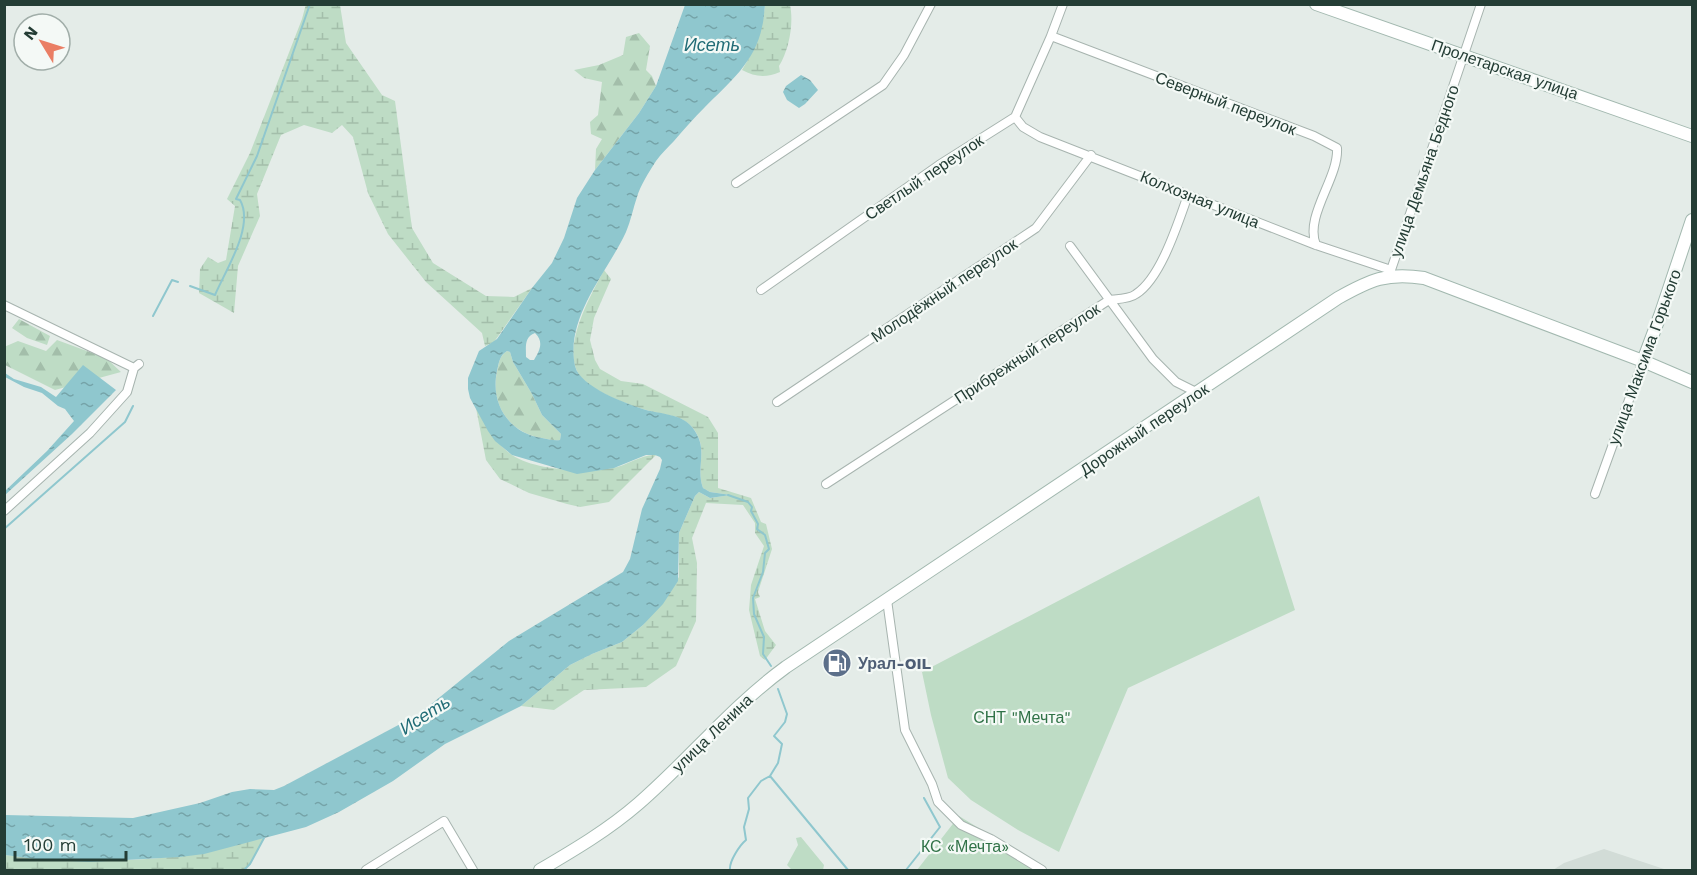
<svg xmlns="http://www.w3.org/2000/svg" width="1697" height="875" viewBox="0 0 1697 875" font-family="'Work Sans',sans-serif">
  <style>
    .built { fill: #d2dcd7 }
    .green { fill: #bedcc5 }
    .forest { fill: url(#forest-firs) }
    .wetland { fill: url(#wetland-marsh) }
    .water { fill: url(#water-ripples); fill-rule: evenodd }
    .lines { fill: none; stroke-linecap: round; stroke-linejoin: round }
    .stream { stroke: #8fc7ce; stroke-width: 2 }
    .street-casing { stroke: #a7b4af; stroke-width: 10 }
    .secondary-casing { stroke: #a2b8af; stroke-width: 14 }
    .street { stroke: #fff; stroke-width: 8 }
    .secondary { stroke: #fff; stroke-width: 12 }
    .labels { text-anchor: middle; stroke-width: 4.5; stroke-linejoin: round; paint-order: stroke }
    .street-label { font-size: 16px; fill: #243d35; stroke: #f4f9f6 }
    .service-label { font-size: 16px; font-weight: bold; fill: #4e5e75; stroke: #f4f9f6; text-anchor: start }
    .park-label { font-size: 16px; fill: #307247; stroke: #f4f9f6 }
    .water-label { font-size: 18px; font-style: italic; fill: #216c76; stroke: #f4f9f6 }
  </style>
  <defs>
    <pattern id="forest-firs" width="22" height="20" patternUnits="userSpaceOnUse" patternTransform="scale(1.5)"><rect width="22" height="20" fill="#bedcc5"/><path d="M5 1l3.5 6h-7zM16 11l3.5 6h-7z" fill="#a3beaa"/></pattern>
    <pattern id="wetland-marsh" width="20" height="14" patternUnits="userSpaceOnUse" patternTransform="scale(1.5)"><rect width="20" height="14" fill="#bedcc5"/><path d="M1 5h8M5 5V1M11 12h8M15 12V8" fill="none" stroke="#a3beaa"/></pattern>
    <pattern id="water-ripples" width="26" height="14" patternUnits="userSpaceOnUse" patternTransform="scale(1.5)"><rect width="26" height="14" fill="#8fc7ce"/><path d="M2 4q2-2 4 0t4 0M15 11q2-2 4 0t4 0" fill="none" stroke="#75a3a8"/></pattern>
  </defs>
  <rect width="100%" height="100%" fill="#e4ece8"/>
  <!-- built -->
  <path class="built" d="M1604 849 1667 870H1553L1564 863Z"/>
  <!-- green -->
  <path class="green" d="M1259 496 1295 610 1128 688 1059 852 1018 830 971 800 948 778 931 715 922 672Z
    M959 816 1047 870H917Z
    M801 837 824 865 823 870H792L787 865 798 845 796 838Z"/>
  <!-- forest -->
  <path class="forest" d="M639 33 650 46 646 70 652 76 656 86 639 113 595 170 596 149 602 139 591 134 590 122 598 115 602 82 584 78 574 70 599 65 623 55 626 37Z
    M19 319 50 336 47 345 27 338 12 328Z
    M57 340 106 358 121 372 55 390 5 365 4 347 18 341 46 351Z
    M507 351 510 352 513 362 532 394 542 415 561 434 560 440C554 441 548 439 542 438 509 433 490 404 497 372 499 363 499 356 507 351Z"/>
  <!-- wetland -->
  <path class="wetland" d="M306 4 340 5 346 43 382 95 395 101 412 228 433 263 486 296 514 297 532 288 494 342 485 346 482 333 426 282 388 234 368 193 353 137 342 125 332 133 304 125 281 135 257 194 260 216 238 266 234 313 199 293 200 269 208 257 218 263 226 260 235 206 227 199 250 153 302 19Z
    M765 5H790C794 23 789 50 779 66L780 72C766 78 755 77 742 70 756 47 762 31 765 5Z
    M604 270 611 279 594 318 590 340 595 360 600 369 621 381 643 384 708 417 718 433V488L751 498 761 522 766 524 772 549 758 592 760 597 755 599 765 631 776 645 765 660 760 656 749 610 751 585 764 546 755 533V523L743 505 706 503 692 538 697 563 696 621 676 666 646 687 584 690 554 710 521 706 570 665 592 654 622 642 643 625 679 577V533L695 496 699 492 710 498 731 495 710 492 703 488C695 466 710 448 692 427 682 415 664 415 650 411 631 406 588 391 578 373 562 345 591 295 604 270Z
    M476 408C484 422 498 446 512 455 536 471 585 472 612 468 627 466 641 454 656 455L609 502 580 507 567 504 529 493 500 479 486 460Z
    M264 838 250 864 244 870H5L4 855C50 861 101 862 147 859 186 857 226 846 264 838Z"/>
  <!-- water -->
  <path class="water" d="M685 5H765C764 12 764 20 762 27 755 62 729 83 705 107 694 118 684 129 674 141 668 147 661 154 656 161 649 172 640 186 637 197 633 209 631 220 626 232 607 273 565 317 575 366 580 387 627 404 646 410 661 414 682 414 692 427 710 449 695 466 703 488L710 492 731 495 710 498 699 492 695 496 679 533 678 581 663 604 643 625 622 642 592 654 570 665 521 706 445 744 393 781 339 812 306 827 204 854 180 857 89 862 35 859 5 855V815L133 818 200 803 232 792 250 789 274 790 284 786 419 714 509 641 623 572 630 559 642 509 660 469 662 460 660 457 655 455H646L614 468 577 474 512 455 495 441 488 431 470 398 468 389V378L479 351 497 339 532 288 552 263 564 238 577 198 595 170 639 113 656 86ZM535 333C544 342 540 350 534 360H530L526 357C526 347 524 337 535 333ZM507 351 510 352 513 362 532 394 542 415 561 434 560 440C554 441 548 439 542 438 509 433 490 404 497 371 499 363 499 356 507 351Z
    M801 75 810 80 818 90 805 104 799 108 787 100 783 92 786 86Z
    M83 365 116 390 72 434 5 495V491L47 451 74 421 65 409 58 406 42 393 24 387 5 377V373L14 379 41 387 56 397Z"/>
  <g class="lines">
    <!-- stream -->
    <path class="stream" d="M190 286 215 295C225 271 255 226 240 200L236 199 257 156 310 4
      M153 316 172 280 178 282
      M728 495 748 502 752 507 751 511 758 524 757 529 765 535 769 549 765 553 763 572 753 598 754 614 764 637 763 654 771 666
      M4 529 125 422 133 406
      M770 776 848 870
      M244 870 250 864 264 838
      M730 870C729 861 740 845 746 840L744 827 749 809 748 798 761 781 770 776 778 763 782 744 774 736 785 722 787 714 778 689
      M906 870 940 827 924 798"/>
    <!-- street casing -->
    <g class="street-casing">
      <path id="street" d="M1063 4 1051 36 1314 136 1337 148C1339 178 1304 216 1316 245
        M1015 117 1023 127 1040 137 1316 245 1391 270
        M736 183 883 85 904 55 931 4
        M1070 246 1153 359 1176 382 1198 393
        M1391 270 1481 4
        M761 290 939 165 1015 117 1051 36
        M4 305 134 368 139 364
        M777 402 1036 228 1091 155
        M826 484 1109 300C1117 299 1130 299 1136 294 1161 278 1178 223 1188 195
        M1595 494 1643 361
        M4 511 90 433 127 392 134 368
        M887 600 905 730 932 784 938 802 961 825 991 839 1042 870
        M366 870 444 821 473 870"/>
    </g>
    <!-- secondary casing -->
    <g class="secondary-casing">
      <path id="secondary" d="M1316 4 1692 136
        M1643 361 1661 313 1692 220
        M540 870C574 850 608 830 638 804 689 760 731 707 786 667L1338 298C1370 280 1387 272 1424 278L1643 361 1692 382"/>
    </g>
    <!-- street -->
    <use href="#street" class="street"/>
    <!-- secondary -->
    <use href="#secondary" class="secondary"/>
  </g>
  <!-- icons -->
  <defs>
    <g id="fuel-disc" transform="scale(1.5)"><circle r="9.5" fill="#5c6f8a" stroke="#f4f9f6"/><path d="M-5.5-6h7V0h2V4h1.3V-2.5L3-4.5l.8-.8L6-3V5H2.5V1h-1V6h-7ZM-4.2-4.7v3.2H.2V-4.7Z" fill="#fff"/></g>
  </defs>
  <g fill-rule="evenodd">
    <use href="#fuel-disc" x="837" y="663"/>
  </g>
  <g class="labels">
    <!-- street labels -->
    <g class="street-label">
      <text transform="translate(1505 69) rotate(19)" y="6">Пролетарская улица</text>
      <text transform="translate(1226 103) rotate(21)" y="6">Северный переулок</text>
      <text transform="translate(1424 171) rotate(-71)" y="6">улица Демьяна Бедного</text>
      <text transform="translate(924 177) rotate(-34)" y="6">Светлый переулок</text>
      <text transform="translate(1200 199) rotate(22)" y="6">Колхозная улица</text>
      <text transform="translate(944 290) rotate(-34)" y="6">Молодёжный переулок</text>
      <text transform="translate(1027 353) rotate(-33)" y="6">Прибрежный переулок</text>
      <text transform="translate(1644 357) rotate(-70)" y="6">улица Максима Горького</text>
      <text transform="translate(1144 429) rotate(-34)" y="6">Дорожный переулок</text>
      <text transform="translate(712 733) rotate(-44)" y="6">улица Ленина</text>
    </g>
    <!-- service labels -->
    <g class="service-label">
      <text x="858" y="669">Урал-OIL</text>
    </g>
    <!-- park labels -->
    <g class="park-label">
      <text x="1022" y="723">СНТ "Мечта"</text>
      <text x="965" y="852">КС «Мечта»</text>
    </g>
    <!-- water labels -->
    <g class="water-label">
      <text x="712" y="51">Исеть</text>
      <text transform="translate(425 715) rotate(-33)" y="6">Исеть</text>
    </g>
  </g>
  <!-- border -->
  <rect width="1697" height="875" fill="none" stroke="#243d35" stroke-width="12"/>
  <!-- north arrow -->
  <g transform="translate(42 42) rotate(308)"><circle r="28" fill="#f4f9f6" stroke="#a1aea9" stroke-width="1.5"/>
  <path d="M0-4.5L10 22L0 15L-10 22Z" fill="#ea7e64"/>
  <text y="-9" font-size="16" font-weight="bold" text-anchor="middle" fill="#243d35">N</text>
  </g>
  <!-- scale -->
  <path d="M15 851v9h111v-9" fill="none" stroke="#243d35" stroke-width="3"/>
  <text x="24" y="851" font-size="18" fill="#243d35" stroke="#f4f9f6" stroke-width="4.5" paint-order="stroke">100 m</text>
</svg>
